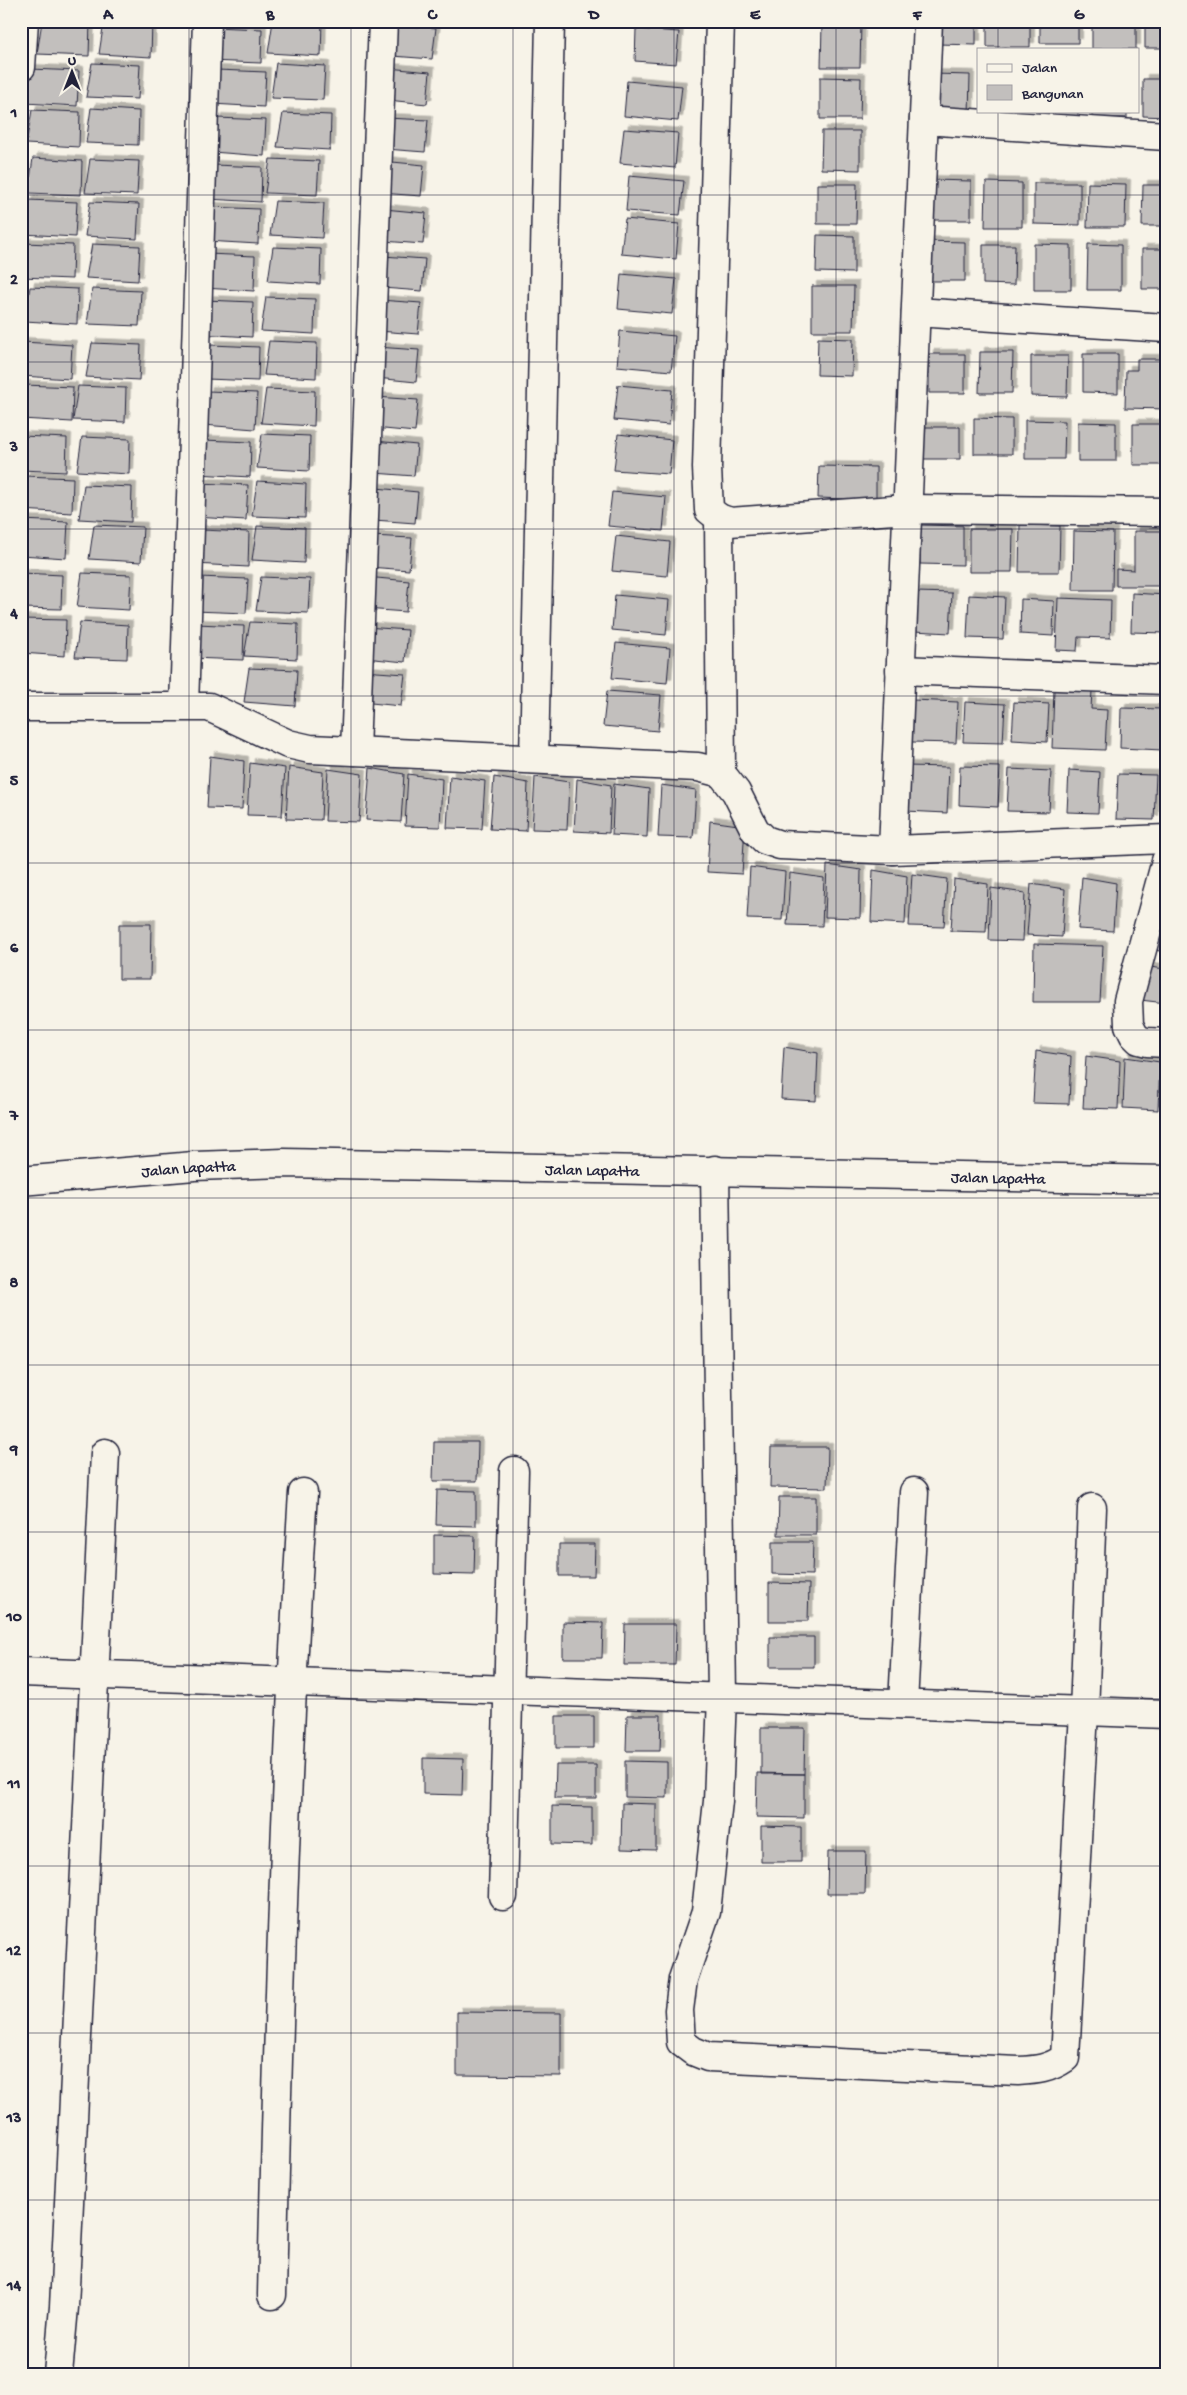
<svg xmlns="http://www.w3.org/2000/svg" width="1187" height="2395" viewBox="0 0 1187 2395" font-family="'Gochi Hand',sans-serif">
  <style>
    .building { fill: #c2bfbd; stroke: #22223b; filter: url(#shadow) }
    .lines { fill: none; stroke-linecap: round; stroke-linejoin: round }
    .minor-casing { stroke: #22223b; stroke-width: 31 }
    .minor { stroke: #f7f3e8; stroke-width: 28 }
    .grid { fill: none; stroke: #22223b; stroke-width: 1; stroke-opacity: 0.55 }
    .labels { text-anchor: middle; stroke-width: 4.5; stroke-linejoin: round; paint-order: stroke }
    .street-label { font-size: 16px; fill: #22223b; stroke: #f7f3e8 }
    .neatline { fill: none; stroke: #22223b; stroke-width: 2 }
    .grid-label { font-size: 16px; text-anchor: middle; font-weight: bold; fill: #22223b }
  </style>
  <defs>
    <filter id="shadow"><feDropShadow dx="4.5" dy="-4.5" stdDeviation="0" flood-color="#0004"/></filter>
  </defs>
  <rect width="100%" height="100%" fill="#f7f3e8"/>
  <filter id="ink" filterUnits="userSpaceOnUse"><feTurbulence type="fractalNoise" baseFrequency=".02" numOctaves="2"/><feDisplacementMap in="SourceGraphic" scale="10" xChannelSelector="R" yChannelSelector="G"/><feConvolveMatrix kernelMatrix="1 2 1 2 8 2 1 2 1" color-interpolation-filters="sRGB"/></filter>
  <g filter="url(#ink)">
    <!-- building -->
    <path class="building" d="M42 21 90 22 89 56 37 54Z
      M104 21 152 22 151 57 99 54Z
      M273 21H322L321 56 268 53Z
      M939 21H976V45L938 44Z
      M987 21H1030V47H987Z
      M1040 21H1078V43H1040Z
      M1092 21H1136V49H1092Z
      M1145 21H1166V48H1145Z
      M822 23 861 24 860 67H821Z
      M394 25 436 28 432 59 392 56Z
      M213 27 262 29 261 63 208 61Z
      M636 29 679 32 676 64 635 61Z
      M92 63 140 65 138 99 86 97Z
      M276 63 325 66 323 100 271 98Z
      M388 68 430 72 427 104 387 100Z
      M30 69 79 71 77 106 25 103Z
      M217 70 266 72 264 107 212 104Z
      M934 74 970 75 969 115 934 114Z
      M820 77 861 78 860 119H820Z
      M1143 79H1166V117L1143 116Z
      M627 81 682 86 678 121 624 116Z
      M91 108 139 111 138 145 86 143Z
      M32 110 80 112 79 147 26 144Z
      M1038 111H1078V116H1038Z
      M1092 111H1127V118H1092Z
      M283 113 331 115 330 150 277 147Z
      M217 118 266 120 264 156 212 152Z
      M386 118 428 120 425 152 385 149Z
      M624 129 678 133 675 168 620 163Z
      M822 131H860V170L821 169Z
      M33 158 82 161 81 195 28 193Z
      M90 159 139 161 137 195 85 193Z
      M270 159 319 161 317 195 265 193Z
      M382 161 424 165 421 196 381 193Z
      M214 165 262 167 261 202 208 199Z
      M629 176 684 181 680 215 626 211Z
      M931 180 971 181V220H931Z
      M986 182 1022 183V227H985Z
      M1034 183H1080V225L1034 224Z
      M1088 183 1126 184 1125 227H1087Z
      M817 184H857L856 224H817Z
      M1143 185H1166V226H1142Z
      M28 200 77 202 75 237 23 234Z
      M275 201 324 203 322 238 270 235Z
      M90 202 139 204 137 239 85 236Z
      M211 207 259 209 258 244 206 241Z
      M384 209 426 213 423 244 383 241Z
      M625 219 679 224 676 259 621 254Z
      M817 235 854 236V273L816 272Z
      M925 241 965 242V281H924Z
      M24 243 73 245 72 279 21 277Z
      M92 244 140 246 138 281 86 278Z
      M1034 244 1071 245V290H1034Z
      M1088 244 1121 245V290H1087Z
      M983 245H1015L1014 285 983 284Z
      M273 247 321 249 320 284 268 281Z
      M1142 249H1166V289H1142Z
      M207 254 255 256 254 291 203 288Z
      M383 256 425 259 422 291 382 288Z
      M621 274 676 279 672 314 618 309Z
      M812 286H854L853 331H812Z
      M30 287 78 289 77 324 24 321Z
      M92 289 141 291 139 326 87 324Z
      M266 297 315 299 314 334 261 331Z
      M204 300 253 302 252 337 199 334Z
      M379 300 421 303 418 334 378 331Z
      M620 331 675 336 671 371 617 366Z
      M818 338 853 339 852 376 817 375Z
      M269 341 317 343 316 378 264 375Z
      M23 342 72 345 70 379 21 376Z
      M92 343 141 345 139 380 86 377Z
      M211 345 259 347 258 381 206 379Z
      M377 347 419 350 416 382 376 378Z
      M980 352H1013L1012 393H979Z
      M929 354H965V393H929Z
      M1083 354H1118V393L1083 392Z
      M1031 356H1068L1067 397 1031 396Z
      M1137 359H1166V409L1125 408 1126 370H1137Z
      M24 385 73 387 72 422 21 419Z
      M618 385 672 390 669 425 614 420Z
      M78 386 126 388 125 422 73 420Z
      M266 389 315 391 314 426 261 423Z
      M208 391 257 393 255 429 203 425Z
      M376 397 418 400 415 432 374 428Z
      M974 418 1012 419V454H974Z
      M1025 420 1065 421 1064 459H1025Z
      M1078 422 1116 423V461H1078Z
      M1133 424H1166V465H1133Z
      M922 427H960V459H922Z
      M262 434 310 436 309 471 257 468Z
      M618 434 672 440 669 474 614 470Z
      M21 436 67 438 66 472 21 470Z
      M82 437 130 439 129 474 77 471Z
      M203 440 251 442 250 477 197 474Z
      M375 441 417 445 414 476 374 473Z
      M819 466 876 467V500L818 498Z
      M25 476 73 478 72 513 21 510Z
      M257 481 306 484 305 518 252 516Z
      M199 483 248 485 246 520 194 517Z
      M84 485 132 487 131 522 79 519Z
      M376 488 418 492 415 523 374 520Z
      M612 492 666 497 663 531 608 526Z
      M21 520 68 522 66 558 21 555Z
      M94 525 143 527 141 562 89 559Z
      M920 525 963 526V565L920 564Z
      M1020 525 1060 526 1059 572H1019Z
      M257 526 305 528 304 563 252 560Z
      M969 529H1013L1012 572H969Z
      M201 530 249 532 248 567 195 564Z
      M1074 531 1113 532 1112 590H1073Z
      M1134 531H1166V586H1116V569L1134 570Z
      M370 536 412 538 409 570 368 567Z
      M616 536 670 542 667 576 612 571Z
      M21 573 62 575 61 609 21 608Z
      M82 573 131 575 129 610 77 607Z
      M199 577 248 579 246 613 194 611Z
      M261 577 310 579 308 613 256 611Z
      M366 577 409 581 406 612 365 609Z
      M916 592 952 593 950 633 914 631Z
      M1132 593 1166 595 1165 633 1131 632Z
      M615 595 669 600 666 635 612 630Z
      M969 595 1005 597 1003 639 967 638Z
      M1058 598 1111 600 1110 638 1078 637 1077 651 1056 650Z
      M1021 599 1054 601 1053 636 1020 634Z
      M21 619 66 620 65 656 21 653Z
      M80 622 128 625 127 659 75 657Z
      M250 622 298 624 297 659 244 656Z
      M196 624 244 626 243 660 191 658Z
      M365 627 408 630 405 662 365 658Z
      M616 643 670 648 667 683 612 678Z
      M249 668 297 670 295 706 244 702Z
      M363 671 405 674 401 706 361 702Z
      M1054 689 1092 690 1091 709 1107 710 1105 750 1052 748Z
      M607 691 661 695 658 731 603 726Z
      M913 700 958 702 956 743 912 742Z
      M965 702 1005 704 1003 743 963 742Z
      M1014 702 1049 704 1047 742 1012 740Z
      M1121 708 1163 709 1162 750 1120 748Z
      M210 756 244 761 242 809 207 808Z
      M250 763 285 768 282 816 247 815Z
      M907 766 949 767 947 813 905 811Z
      M960 766 1000 767 998 807 959 805Z
      M289 767 323 772 321 820 286 819Z
      M370 768 404 774 401 822 366 820Z
      M328 769 362 774 359 822 325 821Z
      M1009 769 1051 771 1049 812 1007 811Z
      M1069 770 1100 772 1098 813 1067 812Z
      M408 774 442 779 440 827 405 826Z
      M1118 774 1156 775 1154 820 1116 819Z
      M450 776 485 781 482 829 447 828Z
      M494 777 528 783 526 831 490 829Z
      M535 777 569 782 567 830 532 829Z
      M577 779 611 785 609 833 574 831Z
      M614 784 649 789 647 837 612 835Z
      M661 785 696 790 693 838 658 837Z
      M710 821 745 826 742 874 707 872Z
      M827 865 861 870 860 918 825 917Z
      M750 867 785 872 782 920 747 919Z
      M873 870 907 876 905 924 871 922Z
      M790 873 824 878 822 926 787 925Z
      M912 874 947 879 944 927 909 926Z
      M1082 877 1116 883 1113 931 1078 929Z
      M954 879 988 884 986 932 951 931Z
      M1031 884 1065 889 1062 937 1027 935Z
      M991 888 1025 893 1023 941 989 940Z
      M1156 916 1166 917V952L1148 949Z
      M119 924H151L150 979H119Z
      M1034 944 1103 946 1100 1002H1033Z
      M1149 967 1166 969V1003L1140 1000Z
      M784 1047 818 1053 816 1101 781 1099Z
      M1036 1051 1071 1056 1069 1104 1033 1103Z
      M1164 1053H1166V1105H1160Z
      M1086 1056 1120 1061 1118 1109 1083 1108Z
      M1125 1057 1160 1062 1158 1110 1123 1108Z
      M434 1442H478L477 1481H433Z
      M771 1447H828L827 1488 770 1487Z
      M437 1490 476 1491V1526L436 1525Z
      M779 1497H816V1535H778Z
      M434 1535 475 1536 474 1575 434 1574Z
      M772 1542H813L812 1575 772 1574Z
      M559 1544H595L594 1576H559Z
      M769 1583 809 1584 808 1621H769Z
      M563 1622 603 1623 602 1658H563Z
      M625 1624H676L675 1665H624Z
      M770 1637H814V1667H770Z
      M627 1715H661L660 1751H626Z
      M556 1716H594V1748H556Z
      M761 1728H805L804 1774H761Z
      M423 1758 463 1759 462 1795 423 1794Z
      M625 1761 667 1762V1798L625 1797Z
      M556 1765H596V1798H555Z
      M757 1773 804 1774V1818L756 1817Z
      M622 1803 656 1804V1850L621 1849Z
      M552 1806 592 1807V1845L552 1844Z
      M761 1826 801 1827V1862H761Z
      M828 1851H866L865 1894H827Z
      M457 2012 561 2013V2076L457 2075Z"/>
    <g class="lines">
      <!-- minor casing -->
      <g class="minor-casing">
        <g id="minor">
          <path d="M720 21 707 468 709 510 719 518 730 522 907 509 1166 512"/>
          <path d="M928 21 893 850 1166 839"/>
          <path d="M21 67 24 21"/>
          <path d="M924 120 1166 136"/>
          <path d="M916 312 1166 328"/>
          <path d="M719 518 721 773 736 792 755 830 765 840 780 845 893 850"/>
          <path d="M900 670 1166 680"/>
          <path d="M184 706 207 21"/>
          <path d="M21 707H209L288 744 310 749 698 767 721 773"/>
          <path d="M355 751 383 21"/>
          <path d="M534 759 550 21"/>
          <path d="M1166 861 1128 1001 1129 1025 1134 1035 1139 1040 1147 1042 1166 1043"/>
          <path d="M715 1170 722 1696 718 1801 706 1912 683 1979 679 2010 681 2042 693 2051 708 2057 1018 2071C1037 2070 1049 2069 1065 2058L1084 1712 1092 1508"/>
          <path id="s1" d="M21 1181 194 1166 284 1163 1166 1180"/>
          <path d="M21 1672 1166 1714"/>
          <path d="M903 1704 914 1492"/>
          <path d="M503 1896 514 1471"/>
          <path d="M272 2295C278 2027 286 1760 303 1493"/>
          <path d="M58 2374 64 2307 105 1453"/>
        </g>
      </g>
      <!-- minor -->
      <use href="#minor" class="minor"/>
    </g>
  </g>
  <!-- grid -->
  <path class="grid" d="M189 21V2374M351 21V2374M513 21V2374M674 21V2374M836 21V2374M998 21V49M998 111V2374M21 195H1166M21 362H1166M21 529H1166M21 696H1166M21 863H1166M21 1030H1166M21 1198H1166M21 1365H1166M21 1532H1166M21 1699H1166M21 1866H1166M21 2033H1166M21 2200H1166"/>
  <g class="labels">
    <!-- street labels -->
    <g class="street-label">
      <text dy="6" stroke="none"><textPath href="#s1" startOffset="168">Jalan Lapatta</textPath></text>
      <text dy="6" stroke="none"><textPath href="#s1" startOffset="572">Jalan Lapatta</textPath></text>
      <text dy="6" stroke="none"><textPath href="#s1" startOffset="978">Jalan Lapatta</textPath></text>
    </g>
  </g>
  <!-- margin -->
  <rect width="1187" height="2395" fill="none" stroke="#f7f3e8" stroke-width="55"/>
  <!-- legend -->
  <rect x="977" y="48" width="162" height="65" fill="#f7f3e8" stroke="#a29fa3"/>
  <rect x="987" y="64" width="25" height="8" fill="#f7f3e8" stroke="#a29fa3"/>
  <text x="1022" y="72" font-size="15" fill="#22223b">Jalan</text>
  <rect x="987" y="85" width="25" height="15" fill="#c2bfbd" stroke="#a29fa3"/>
  <text x="1022" y="98" font-size="15" fill="#22223b">Bangunan</text>
  <!-- north arrow -->
  <g transform="translate(72 72)" stroke="#f7f3e8" stroke-width="4" paint-order="stroke">
  <path d="M0-4L9 19L0 12L-9 19Z" fill="#22223b"/>
  <text y="-8" font-size="14" font-weight="bold" text-anchor="middle" fill="#22223b">U</text>
  </g>
  <rect x="28" y="28" width="1132" height="2340" class="neatline"/>
  <g class="grid-label">
    <text x="108" y="19">A</text>
    <text x="270" y="19">B</text>
    <text x="432" y="19">C</text>
    <text x="594" y="19">D</text>
    <text x="755" y="19">E</text>
    <text x="917" y="19">F</text>
    <text x="1079" y="19">G</text>
    <text x="14" y="117">1</text>
    <text x="14" y="284">2</text>
    <text x="14" y="451">3</text>
    <text x="14" y="618">4</text>
    <text x="14" y="785">5</text>
    <text x="14" y="952">6</text>
    <text x="14" y="1120">7</text>
    <text x="14" y="1287">8</text>
    <text x="14" y="1454">9</text>
    <text x="14" y="1621">10</text>
    <text x="14" y="1788">11</text>
    <text x="14" y="1955">12</text>
    <text x="14" y="2122">13</text>
    <text x="14" y="2290">14</text>
  </g>
</svg>
